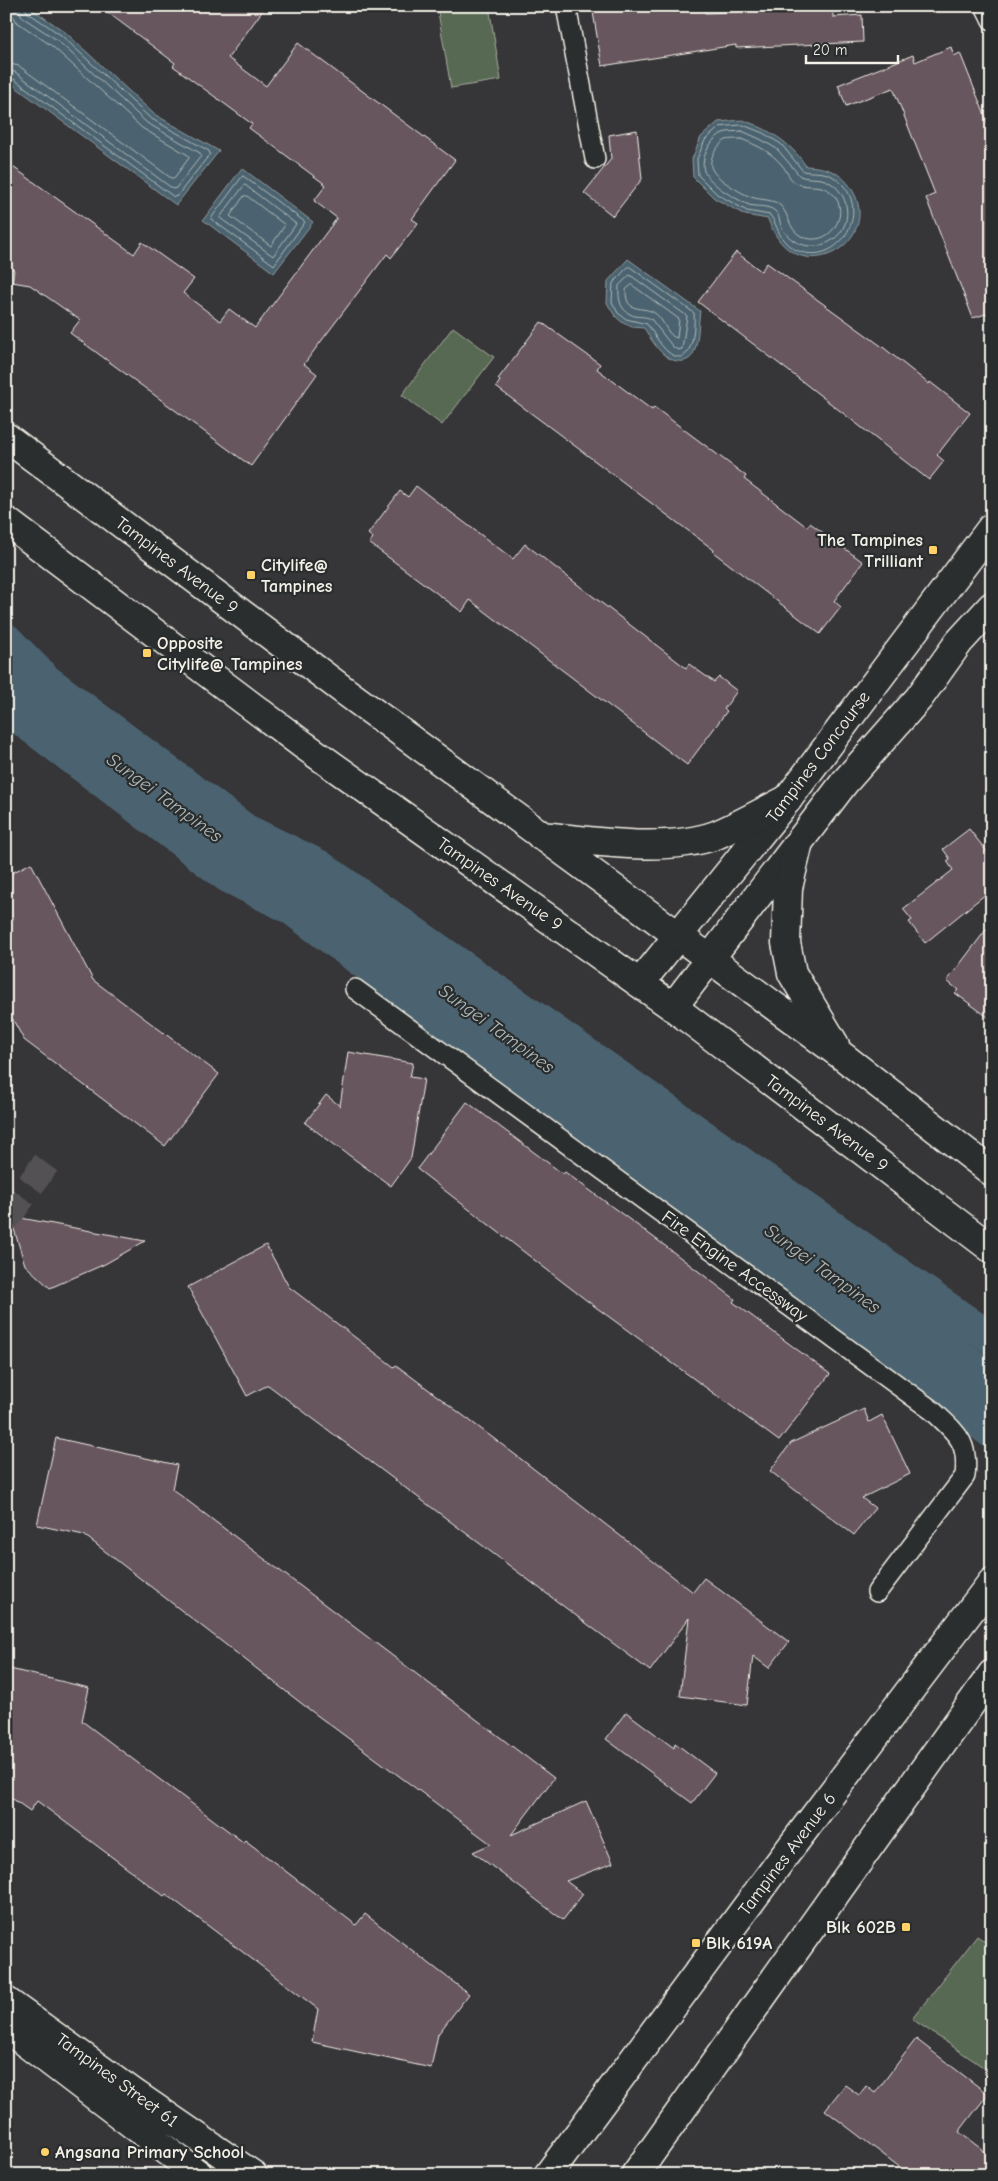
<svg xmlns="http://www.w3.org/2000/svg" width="998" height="2181" viewBox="0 0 998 2181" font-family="'Comic Neue',sans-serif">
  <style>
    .green { fill: #586952; stroke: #a6ad9d }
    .water { fill: #4b646f; stroke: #8f9c9f }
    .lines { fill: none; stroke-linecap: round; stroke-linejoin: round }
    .shore { stroke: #b0b9b8; stroke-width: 1 }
    .canal { stroke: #4b646f; stroke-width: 32 }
    .river { stroke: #4b646f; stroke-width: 55 }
    .building { fill: #67565f; stroke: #f4f1e8 }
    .street-tunnel { stroke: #525152; stroke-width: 28; stroke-dasharray: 28 14; stroke-linecap: butt }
    .lane-casing { stroke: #f4f1e8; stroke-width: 22 }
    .street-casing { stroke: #f4f1e8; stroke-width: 31 }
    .secondary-casing { stroke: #f4f1e8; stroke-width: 31 }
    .lane { stroke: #2a2d2e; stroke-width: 19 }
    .street { stroke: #2a2d2e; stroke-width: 28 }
    .secondary { stroke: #2a2d2e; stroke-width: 28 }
    .poi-dot { fill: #ffd166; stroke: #2a2d2e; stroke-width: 2 }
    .labels { text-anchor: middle; stroke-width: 4.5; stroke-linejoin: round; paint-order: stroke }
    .poi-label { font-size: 18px; font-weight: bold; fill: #f4f1e8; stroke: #2a2d2e; text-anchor: start }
    .street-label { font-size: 18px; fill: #f4f1e8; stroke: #2a2d2e }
    .water-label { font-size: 19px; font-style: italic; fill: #b0b9b8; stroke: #2a2d2e }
  </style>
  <rect width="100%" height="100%" fill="#363538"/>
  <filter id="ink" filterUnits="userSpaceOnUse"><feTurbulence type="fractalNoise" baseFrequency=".02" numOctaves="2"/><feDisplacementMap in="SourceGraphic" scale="10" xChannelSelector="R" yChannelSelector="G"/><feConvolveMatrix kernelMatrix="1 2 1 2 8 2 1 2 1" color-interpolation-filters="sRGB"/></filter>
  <g filter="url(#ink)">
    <!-- green -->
    <path class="green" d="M437 6H489L501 80 451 88Z
      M453 327 494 357 442 425 402 395Z
      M977 1936 992 1946V2073L912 2019Z"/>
    <!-- water -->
    <path class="water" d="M6 6H27L64 31 154 114 219 151 176 205 6 80Z
      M743 120C770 130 790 142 806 166 823 167 838 170 849 185 890 240 795 298 768 219L745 215 714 198 693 177 692 159 701 137 718 122Z
      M242 168 313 222 274 273 203 220Z
      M628 259 700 311C698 324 699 342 693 354 691 358 688 360 684 361 664 364 653 342 644 328L632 327 623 323 615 316 607 303 608 281Z"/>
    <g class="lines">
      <!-- shore -->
      <path class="shore" d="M6 63 19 66 171 178H174L189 158 188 155 142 128 52 46 17 22 12 14 11 6
        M6 70 15 72 173 189 176 188 201 156 200 153 147 123 57 40 22 17 18 6
        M6 76 11 77 174 197 177 196 210 154 209 151 150 118 61 35 27 12 25 6
        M743 125 763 133 781 144 803 171C813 173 823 171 832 176 878 204 840 272 794 249 778 240 779 227 770 215L747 211 717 194 698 175 697 159 705 140 720 127Z
        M742 131 760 139 777 149 800 176C809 180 819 176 829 182 854 196 853 235 824 244 809 250 790 243 782 228 779 222 780 215 775 211 768 205 757 207 749 205 740 201 730 195 722 190 717 186 706 177 704 171 700 158 711 138 723 133 728 131 736 132 742 131Z
        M741 139C757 145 771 152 782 165 787 171 789 179 796 183 808 189 821 182 832 193 853 214 828 250 801 236 787 229 790 211 777 203 769 199 759 200 751 197 741 193 716 179 712 169 707 160 718 144 726 140 730 139 737 139 741 139Z
        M243 176 305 222 274 265 211 219Z
        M245 185 296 224 273 256 220 218Z
        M247 196 285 225 271 246 230 216 244 196Z
        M630 267 694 313C695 327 693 372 668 352 659 344 654 333 647 324L626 319 618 313 612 302 613 283 627 268Z
        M630 275 687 316 682 349 678 350 673 347 651 319C645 316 640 317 635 316 620 312 618 299 619 286Z
        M632 285 679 319 677 338C669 337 665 324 659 317 647 302 625 318 626 290Z"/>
      <!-- canal -->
      <path class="canal" d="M6 639 45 679 246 830 320 866 992 1339
        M6 708 228 877 290 908 992 1433"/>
      <!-- river -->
      <path class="river" d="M6 661 28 678 80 735 242 854 311 892 992 1393"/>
    </g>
    <!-- building -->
    <path class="building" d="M99 6H266L228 58 266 86 298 43 455 160 412 219 418 223 391 258 387 254 304 364 317 374 251 466 70 333 80 320 30 285 12 282 14 270 6 265V162L134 254 142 242 194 279 183 293 220 321 229 309 255 328 337 218 314 201 326 185 249 128 252 124 173 66 175 63Z
      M592 6H704L705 13 759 11V6H833V17L862 15 863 42 736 48V45L602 66Z
      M951 47 954 56 960 53 992 133V312L973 318 926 198 935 194 893 88 846 106 838 85 913 55 915 62Z
      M637 130 642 179 613 216 584 193 611 159 609 135Z
      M736 252 761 271 767 263 884 348 929 384 930 382 970 413 937 455 944 461 929 480 803 382 698 302Z
      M541 322 600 364 597 369 652 410 654 407 746 476 744 479 807 527 810 523 863 562 834 601 841 607 820 634 713 552 714 550 496 387 500 381 498 379Z
      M416 486 513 559 525 544 686 668 689 664 714 682 719 677 737 691 724 709 727 711 687 765 470 600 462 612 369 543 373 538 368 534 400 491 408 497Z
      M969 829 992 858V889L925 943 909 922 912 920 903 909 953 870 947 861 950 859 943 849Z
      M31 863 93 980 219 1074 165 1146 24 1040 6 1007V876Z
      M992 922V1020L955 993 958 990 947 981Z
      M348 1052 413 1063 410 1077 424 1079 411 1158 391 1186 305 1123 326 1095 340 1106Z
      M467 1102 563 1174 565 1172 660 1242 735 1299 733 1302 830 1374 779 1441 586 1300 417 1169Z
      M10 1216 145 1241 105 1264 50 1288 25 1265Z
      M266 1245 289 1287 394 1367 396 1365 517 1456 693 1592 704 1578 789 1642 769 1668 753 1656 747 1705 680 1696 689 1618 650 1671 268 1385 247 1396 188 1287Z
      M864 1409 869 1422 882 1415 910 1474 862 1498 875 1508 854 1535 770 1471 791 1443Z
      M56 1438 177 1465 172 1489 554 1778 511 1835 586 1801 613 1863 566 1881 583 1894 563 1920 473 1852 491 1844 310 1710 84 1535 37 1525Z
      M6 1668 89 1688 82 1721 243 1842 245 1840 356 1925 365 1914 469 1994 438 2034 431 2068 312 2042 318 2009 166 1894 164 1896 37 1801 30 1811 6 1794Z
      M626 1712 674 1748 675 1743 715 1773 692 1803 606 1739Z
      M916 2039 988 2094 959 2132 992 2157V2175H910L825 2110 845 2085 859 2095 866 2086 875 2093Z"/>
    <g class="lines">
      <!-- street-tunnel -->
      <path class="street-tunnel" d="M6 1219 46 1163"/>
      <!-- lane casing -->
      <g class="lane-casing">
        <path id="lane" d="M566 6 595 159
          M985 6 992 20
          M355 989 933 1411C957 1434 969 1441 965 1476L877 1592"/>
      </g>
      <!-- street casing -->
      <g class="street-casing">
        <path id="street" d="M640 983 788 799 992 527
          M673 1007 844 783 919 698 959 642 992 606
          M6 2001 135 2094 253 2175
          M6 2028 199 2175"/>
      </g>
      <!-- secondary casing -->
      <g class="secondary-casing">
        <path id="secondary" d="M6 437 346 692 841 1055 992 1172
          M6 521 302 744 673 1007 992 1249
          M541 836C594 841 666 853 716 835 740 825 764 811 788 799
          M798 846 788 888 786 943 792 973 835 1045
          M548 2175 782 1859 992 1582
          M635 2175 992 1674"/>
      </g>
      <!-- lane -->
      <use href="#lane" class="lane"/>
      <!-- street -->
      <use href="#street" class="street"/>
      <!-- secondary -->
      <use href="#secondary" class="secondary"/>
    </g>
  </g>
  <!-- markers -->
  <g class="poi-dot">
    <rect x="928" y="545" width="10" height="10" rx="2.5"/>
    <rect x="246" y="570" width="10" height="10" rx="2.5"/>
    <rect x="142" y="648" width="10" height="10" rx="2.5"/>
    <rect x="901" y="1922" width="10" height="10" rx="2.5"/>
    <rect x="691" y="1938" width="10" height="10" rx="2.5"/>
    <circle cx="45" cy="2152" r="5"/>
  </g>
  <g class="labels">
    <!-- poi labels -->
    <g class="poi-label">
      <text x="923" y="546" text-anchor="end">The Tampines<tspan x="923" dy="21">Trilliant</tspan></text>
      <text x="261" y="571">Citylife@<tspan x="261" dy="21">Tampines</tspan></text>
      <text x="157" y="649">Opposite<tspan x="157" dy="21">Citylife@ Tampines</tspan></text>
      <text x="896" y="1933" text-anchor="end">Blk 602B</text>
      <text x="706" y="1949">Blk 619A</text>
      <text x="55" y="2158">Angsana Primary School</text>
    </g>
    <!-- street labels -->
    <g class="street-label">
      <text transform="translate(177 565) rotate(37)" y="6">Tampines Avenue 9</text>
      <text transform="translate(818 757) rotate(-53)" y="6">Tampines Concourse</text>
      <text transform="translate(500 884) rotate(35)" y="6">Tampines Avenue 9</text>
      <text transform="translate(827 1123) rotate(37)" y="6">Tampines Avenue 9</text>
      <text transform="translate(735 1266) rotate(36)" y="6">Fire Engine Accessway</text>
      <text transform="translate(787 1854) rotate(-53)" y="6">Tampines Avenue 6</text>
      <text transform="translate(117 2080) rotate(36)" y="6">Tampines Street 61</text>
    </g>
    <!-- water labels -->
    <g class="water-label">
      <text transform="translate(165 797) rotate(36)" y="7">Sungei Tampines</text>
      <text transform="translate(497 1028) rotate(36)" y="7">Sungei Tampines</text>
      <text transform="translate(823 1268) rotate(36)" y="7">Sungei Tampines</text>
    </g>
  </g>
  <!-- margin -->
  <rect width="998" height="2181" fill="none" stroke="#2a2d2e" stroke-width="25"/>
  <rect x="12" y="12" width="973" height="2156" fill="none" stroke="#f4f1e8" stroke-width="2" filter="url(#ink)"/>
  <!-- scale -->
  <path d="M806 55v8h92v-8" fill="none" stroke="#f4f1e8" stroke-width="2.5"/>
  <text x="813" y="55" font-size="15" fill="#f4f1e8" stroke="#2a2d2e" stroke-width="4" paint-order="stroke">20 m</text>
</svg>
